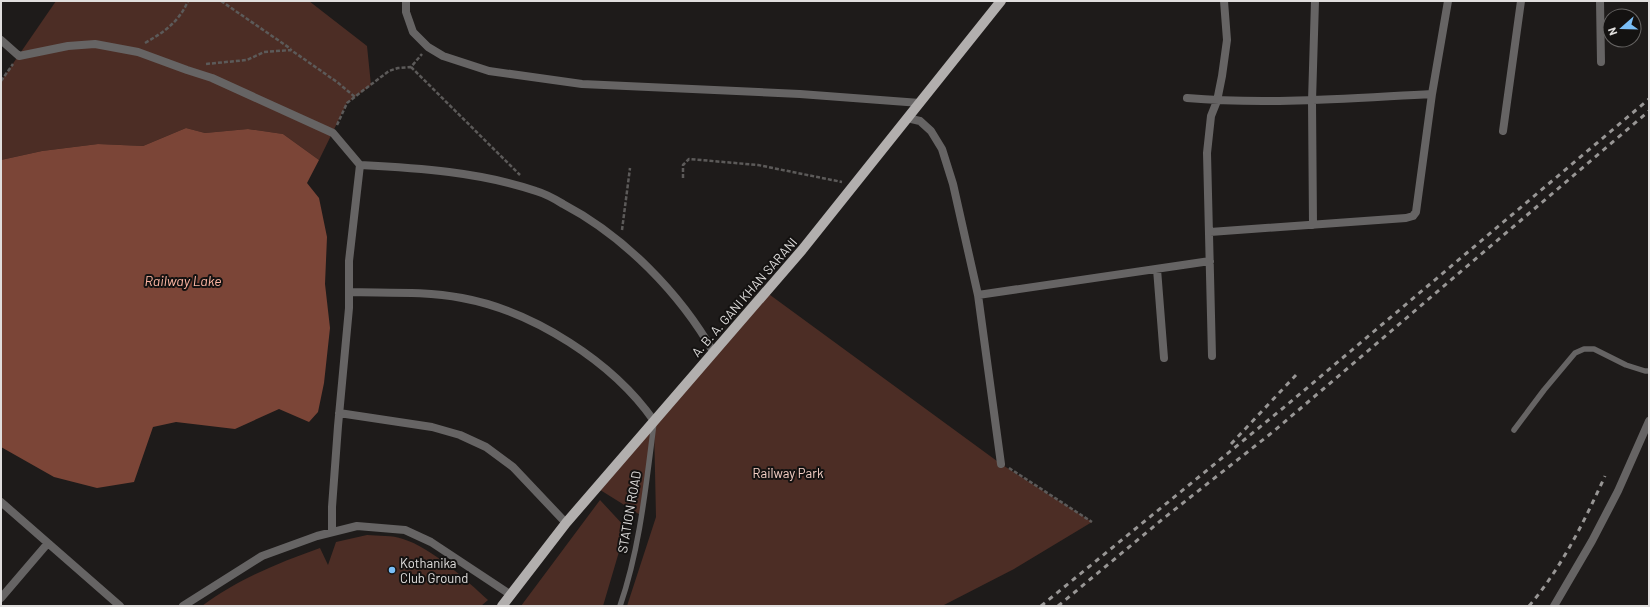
<svg xmlns="http://www.w3.org/2000/svg" width="1650" height="607" viewBox="0 0 1650 607" font-family="Barlow,sans-serif">
  <style>
    .green { fill: #4c2d25 }
    .water { fill: #7b4537 }
    .lines { fill: none; stroke-linecap: round; stroke-linejoin: round }
    .path { stroke: #5c5a59; stroke-width: 2.5; stroke-dasharray: 4 2; stroke-linecap: butt }
    .lane { stroke: #666464; stroke-width: 5.5 }
    .street { stroke: #666464; stroke-width: 8 }
    .primary { stroke: #b2afae; stroke-width: 10 }
    .rail { stroke: #989695; stroke-width: 3; stroke-dasharray: 5 5; stroke-linecap: butt }
    .poi-dot { fill: #7abff8; stroke: #141211; stroke-width: 1.5 }
    .labels { text-anchor: middle; stroke-width: 4; stroke-linejoin: round; paint-order: stroke }
    .street-label { font-size: 13px; fill: #e0dedd; stroke: #141211 }
    .park-label { font-size: 13px; fill: #f5d0c6; stroke: #141211 }
    .poi-label { font-size: 13px; fill: #e0dedd; stroke: #141211; text-anchor: start }
    .water-label { font-size: 14px; font-style: italic; fill: #feb7a4; stroke: #141211 }
  </style>
  <rect width="100%" height="100%" fill="#1e1b1a"/>
  <!-- green -->
  <path class="green" d="M56 1H309L367 46 371 85 347 103 319 160 283 134 248 129 205 133 186 128 143 146 98 144 42 151 1 160V81Z
    M766 292 1001 464 1092 522 1014 569 942 606H627L656 517 654 425 642 516 597 488Z
    M600 500 626 528 603 606H521Z
    M367 535C378 536 392 535 403 539 432 548 465 579 488 600L481 606H202C238 579 278 563 320 548L328 565 336 542Z"/>
  <!-- water -->
  <path class="water" d="M186 128 205 133 248 129 283 134 319 160 307 183 319 198 327 237 325 284 330 328 324 383 318 412 309 422 279 409 235 429 176 422 153 427 134 482 97 488 54 477 1 447V160L42 151 98 144 143 146Z"/>
  <g class="lines">
    <!-- path -->
    <path class="path" d="M221 1 291 49
      M145 43C164 32 179 22 188 1
      M206 64 247 60 264 52 291 50 337 82 355 97
      M411 67 520 175
      M1 81 13 64
      M337 125 347 103 361 92 389 71 398 68 411 67 422 54
      M683 178V165L689 159 758 165 842 182
      M622 230 630 168
      M1009 468 1092 522"/>
    <!-- lane -->
    <path class="lane" d="M1514 430 1544 390 1575 353 1584 349H1594L1626 365 1645 371H1649
      M620 606C640 548 646 485 654 423"/>
    <!-- street -->
    <path class="street" d="M406 1V12L413 32 428 47 443 56 489 71 582 84 800 94 920 103
      M1600 1 1601 62
      M1 40 19 56 68 46 95 44 138 52 187 70 212 78 333 133 360 165 349 261V308L338 426 332 507V532
      M1187 98C1269 105 1351 98 1432 94
      M907 118 920 121 931 131 942 149 953 184 978 295 1001 464
      M1503 131 1521 1
      M360 165C419 168 480 172 536 191 546 194 555 199 563 204 624 236 680 293 714 353
      M1313 225 1312 101 1315 1
      M1210 232 1406 218 1413 216 1416 212 1432 94 1448 1
      M1157 269 1164 358
      M349 292C386 293 425 291 462 298 533 311 613 362 654 421
      M978 295 1210 261
      M1212 356 1207 153 1211 116 1217 101 1222 76 1227 40 1224 1
      M339 413 432 427 460 435 486 447 513 467 566 523
      M1 502 120 606
      M1 598 48 543
      M183 606 262 556 317 536 357 526 405 530 431 542 511 595
      M1554 606 1592 541 1618 491 1649 421"/>
    <!-- primary -->
    <path class="primary" d="M502 606 566 523 802 250 1001 1"/>
    <!-- rail -->
    <path class="rail" d="M1231 444 1296 375
      M1041 606 1288 404 1649 99
      M1058 606 1164 518 1274 431 1649 111
      M1529 606C1562 567 1584 522 1605 476"/>
  </g>
  <!-- markers -->
  <circle class="poi-dot" cx="392" cy="570" r="4"/>
  <g class="labels">
    <!-- street labels -->
    <g class="street-label">
      <text transform="translate(744 297) rotate(-49)" y="5">A. B. A. GANI KHAN SARANI</text>
      <text transform="translate(629 512) rotate(-80)" y="5">STATION ROAD</text>
    </g>
    <!-- park labels -->
    <g class="park-label">
      <text x="788" y="478">Railway Park</text>
    </g>
    <!-- poi labels -->
    <g class="poi-label">
      <text x="400" y="568">Kothanika<tspan x="400" dy="15">Club Ground</tspan></text>
    </g>
    <!-- water labels -->
    <g class="water-label">
      <text x="183" y="286">Railway Lake</text>
    </g>
  </g>
  <!-- border -->
  <rect width="1650" height="607" fill="none" stroke="#e0dedd" stroke-width="4"/>
  <!-- north arrow -->
  <g transform="translate(1622 28) rotate(250)"><circle r="19" fill="#141211" stroke="#666463"/>
  <path d="M0-3L7 15L0 10L-7 15Z" fill="#7abff8"/>
  <text y="-6" font-size="11" font-weight="bold" text-anchor="middle" fill="#e0dedd">N</text>
  </g>
</svg>
